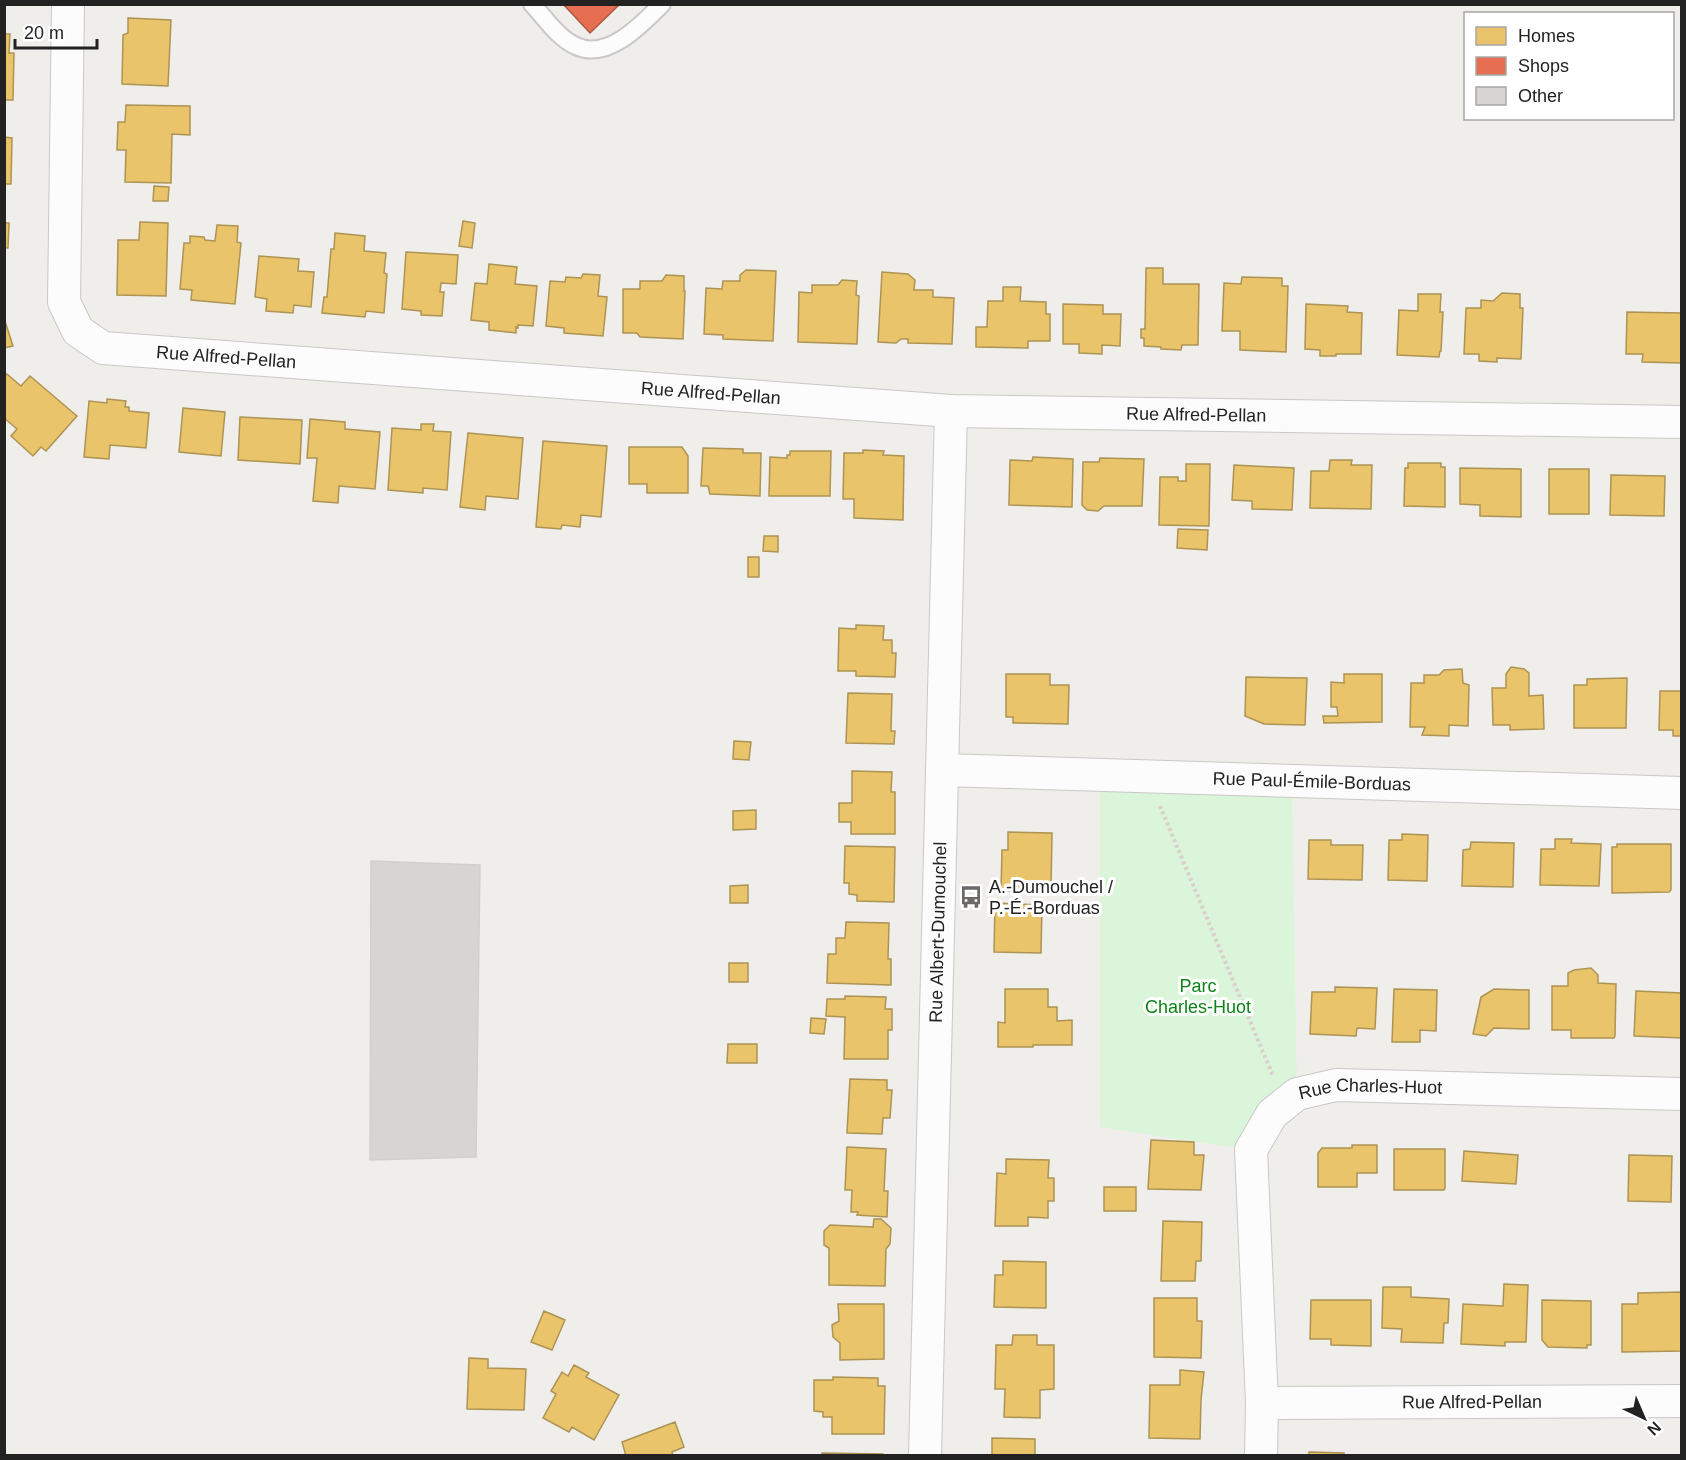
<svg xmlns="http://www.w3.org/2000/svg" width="1686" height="1460" viewBox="0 0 1686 1460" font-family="Helvetica,sans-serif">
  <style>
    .park { fill: #daf5da }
    .homes { fill: #e9c46a; stroke: #ad9354; stroke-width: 1.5 }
    .shops { fill: #e76f51; stroke: #ac5843; stroke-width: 1.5 }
    .building { fill: #d7d4d2; stroke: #d3d0cc; stroke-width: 1.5 }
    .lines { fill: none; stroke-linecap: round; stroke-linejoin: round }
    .lane-casing { stroke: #c9c8c7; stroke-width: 20 }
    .street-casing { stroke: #c9c8c7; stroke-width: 34 }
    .path { stroke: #dccecd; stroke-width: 4; stroke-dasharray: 3 3; stroke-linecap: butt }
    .lane { stroke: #fdfcfc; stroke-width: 16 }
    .street { stroke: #fdfcfc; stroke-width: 32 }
    .labels { text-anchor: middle; stroke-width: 6; stroke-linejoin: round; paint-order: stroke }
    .street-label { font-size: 18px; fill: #222; stroke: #fff }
    .poi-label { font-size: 18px; fill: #222; stroke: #fff; text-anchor: start }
    .park-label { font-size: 18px; fill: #0c8416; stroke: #fff }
  </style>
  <rect width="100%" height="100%" fill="#f0eeeb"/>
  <!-- park -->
  <path class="park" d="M1100 775 1292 781 1297 1094 1251 1150 1100 1127Z"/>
  <!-- homes -->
  <path class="homes" d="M128 18 171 20 168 86 122 84 123 35 128 33Z
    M4 34H10L9 53H14L13 100H4Z
    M126 105 190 106V135L172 134 171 183 125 182 126 150H117L118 122H125Z
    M4 137 12 138 11 184H4Z
    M154 186 169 187 168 201H153Z
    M463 221 475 223 472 248 459 246Z
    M140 222 168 223 166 296 117 295 118 240H139Z
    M4 223H9L8 248H4Z
    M217 225 238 226 237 242 241 243 235 304 191 300 192 290 180 289 184 243H190V236L204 237 205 240 215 241Z
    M335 233 365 236 364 251 386 253 384 273 387 274 384 313 366 311 365 317 322 313 324 297H327L331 249H334Z
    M406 252 458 255 456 284 441 283 440 292H444L442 316 421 315V311L402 309Z
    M259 256 299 259 298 271 314 272 311 307 294 305 293 313 266 311 267 299 255 297Z
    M489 264 517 267 515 284 537 286 533 326 518 325V328L516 327V333L489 330V322L471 320 475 283 487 284Z
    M1146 268H1163V284H1199L1198 345H1182L1181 350 1161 349V347L1144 346V338H1141V329H1145Z
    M746 270 776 271 773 341 723 339V335L704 334 706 288 722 289 723 281H740V275Z
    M882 272 908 274 915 280 914 290H933V297L954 298 952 344 908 343V339H901L896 343 878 342Z
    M583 274 600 275 598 296 607 297 603 336 564 333V328L546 326 550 281 565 282 566 277 581 278Z
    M666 275 684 276V291H685L683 339 640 337 637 333H623V289H640V281H662Z
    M1242 277 1282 278V286H1288L1286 352 1240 350V331H1222L1224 283 1241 284Z
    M842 280 857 281 856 295 859 296 857 344 798 342 799 292 812 293V285H838Z
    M1003 287H1021L1020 301 1046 302V314H1050V341H1028V348L976 347V327H987L988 301H1003Z
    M1502 293 1520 294V308H1523L1521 359 1497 358V362L1479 361V354H1464L1466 308H1481V300L1493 301Z
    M1418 294H1441L1440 312H1443L1441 351H1440L1439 357 1397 355 1399 310 1418 311Z
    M1063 304 1103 305V314H1121L1120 346 1102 345V354L1079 353V344H1063Z
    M1306 304 1348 306 1347 312 1362 313 1361 354H1336V356H1320V350L1305 349Z
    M1627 312 1682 313V363L1642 362 1643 354H1626Z
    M4 318 13 346 4 348Z
    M7 374 21 386 30 376 77 416 46 451 41 447 33 456 11 436 17 429 4 418V377Z
    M107 399 126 401 125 407H129V411L149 413 146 448 110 445 109 459 84 457 89 401 107 403Z
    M183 408 225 412 221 456 179 452Z
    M240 417 302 420 300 464 238 460Z
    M310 419 345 422V429L380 432 375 489 339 486 338 503 313 501 317 458H307Z
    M421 424H434L433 431 451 432 447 490 423 488V493L388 490 392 428 421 430Z
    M468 433 523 438 518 499 486 496 485 510 460 507Z
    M543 441 607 446 601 517 581 515 580 527 562 525 561 529 536 527Z
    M629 447H682L688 456V493H647V484H629Z
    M703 448 743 449V453H761L760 496 710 494 708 486H701Z
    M863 450 884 451 883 455 904 456 903 520 854 518V499H843L844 453H863Z
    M790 451H831L830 496H769L770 457 787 458V455H790Z
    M1033 457 1073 459 1072 507 1009 505 1010 460 1032 461Z
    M1100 458 1144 459 1142 506H1104L1098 511 1087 510 1082 505 1083 462H1099Z
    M1330 460H1352L1351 465H1372L1371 509 1310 508 1311 471H1329Z
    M1408 463H1441V467H1445V507L1404 506 1405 468H1408Z
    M1186 464H1210L1209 526 1159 525 1160 477H1178V481H1186Z
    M1234 465 1294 468 1292 510 1252 509V501L1232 500Z
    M1460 468 1521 469V517L1480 516V505L1460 504Z
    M1549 469H1589V514H1549Z
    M1611 475 1665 476 1664 516 1610 515Z
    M1178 529 1208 530 1207 550 1177 548Z
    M764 536H778V552L763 551Z
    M748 557H759V577H748Z
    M856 625 884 626 883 640H892V653H896L895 677 856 676V671H838L839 628 856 629Z
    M1511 667 1524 669 1529 673V696L1543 695 1544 729 1510 730V725H1493L1492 688H1506V674Z
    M1462 669 1463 683 1469 685 1468 726 1449 725V736L1422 735 1425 727H1410L1411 683H1424V675H1439L1444 670Z
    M1006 674H1050V685H1069L1068 724 1013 723V717H1006Z
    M1344 674H1382V722L1324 723 1323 716H1338L1337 707H1331V682L1344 683Z
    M1246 677 1307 678 1305 725 1264 724 1245 716Z
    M1627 678 1626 728H1574V685H1587V679Z
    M1660 691H1682V736H1673V730H1659Z
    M848 693 892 694 891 731H895L894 744 846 743Z
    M734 741 751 742 749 760 733 759Z
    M852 771 892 772 891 792H895V834H851V822H839V803H852Z
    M756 810V829L733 830V811Z
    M1008 832 1052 833 1051 891H1001L1002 850H1008Z
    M1402 834 1428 835 1427 881 1388 880 1389 840H1402Z
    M1555 839H1572L1571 843 1601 844 1599 886 1540 885 1541 849H1555Z
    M1309 840H1331V845H1363L1362 880 1308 879Z
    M1471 842 1514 843 1513 887 1462 886 1463 850 1470 849Z
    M1617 844H1671V890L1669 892 1612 893V847H1617Z
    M845 846 895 847 894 902 857 901V895L849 894V883H844Z
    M748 885V903H730V886Z
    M995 903 1042 905 1041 953 994 952Z
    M846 922 889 923 888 959H891V985L827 983 828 954H836V938H845Z
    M729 963H748V982H729Z
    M1591 968 1598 975V983L1616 984 1615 1036 1614 1038H1571V1030H1552V986H1568V973L1574 970Z
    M1335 987 1377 988 1375 1029 1357 1028 1356 1036 1310 1034 1312 992H1335Z
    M1005 989H1048V1007H1057V1021L1072 1020V1045H1033V1047H998V1022L1005 1023Z
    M1394 989 1437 990 1436 1031 1420 1030V1042H1392Z
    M1494 989 1529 990V1029L1494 1028 1486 1036 1473 1034 1481 997Z
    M1636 991 1682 993V1038L1634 1036Z
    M845 996 886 997 885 1009H892V1030H888V1059H844L845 1017 826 1016 827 999H845Z
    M811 1018 826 1019 824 1034 810 1033Z
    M728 1044H757V1063H727Z
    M850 1079 887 1080V1090H892L890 1118H883L882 1134 847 1133Z
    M1151 1140 1194 1142V1155H1204L1201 1190 1148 1189Z
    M1352 1145H1377V1173H1357V1187H1318V1153L1322 1148H1352Z
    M847 1147 886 1149 884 1191H888L887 1217 857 1215 858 1212H851L852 1190H845Z
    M1394 1149H1445V1188L1444 1190H1394Z
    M1464 1151 1518 1155 1516 1184 1462 1181Z
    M1629 1155 1672 1156 1671 1202 1628 1201Z
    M1006 1159 1049 1160 1048 1178H1054V1201H1048V1218L1028 1217V1226H995L997 1173 1006 1174Z
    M1104 1187H1136V1211H1104Z
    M874 1219H881L891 1228 890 1244 886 1249 885 1286 829 1285V1248L824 1245V1231L830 1225 873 1227Z
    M1163 1221 1202 1222 1201 1261H1196L1195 1281H1161Z
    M1003 1261 1046 1262V1308L994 1307 995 1275H1003Z
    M1504 1284 1528 1285 1526 1342H1505V1346L1461 1344 1463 1304 1503 1306Z
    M1383 1287H1411V1297L1449 1299 1448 1323H1444L1443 1343 1401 1342 1402 1329 1382 1328Z
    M1682 1292V1351L1622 1352V1304H1638V1293Z
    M1154 1298H1197V1321H1202L1201 1358 1154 1357Z
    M1311 1300H1371V1346L1331 1345V1339H1310Z
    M1542 1300 1591 1301V1345H1587V1348L1548 1347 1542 1340Z
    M838 1304H884V1359L840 1360V1343L833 1337 832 1325 839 1321Z
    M544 1311 565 1320 552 1350 531 1342Z
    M1013 1335H1037V1345H1054V1389L1040 1390V1418L1004 1417 1005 1389H995L996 1345H1012Z
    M469 1358 488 1359V1368L526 1369 524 1410 467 1409Z
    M574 1365 589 1373 586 1377 619 1395 594 1440 572 1427 569 1432 543 1418 556 1394 551 1391 562 1372 568 1376Z
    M1180 1370 1204 1372 1201 1400 1200 1439 1149 1438 1150 1385H1180Z
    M833 1377 878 1378V1386H885L884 1434H832V1417H823V1412L814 1411V1380H833Z
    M675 1422 684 1447 672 1452 673 1456H626L622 1442Z
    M992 1438 1035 1439V1456H992Z
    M1309 1452 1344 1453V1456H1309Z
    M822 1453 883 1454V1456H822Z"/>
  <!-- shops -->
  <path class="shops" d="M563 4H620L590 33Z"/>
  <!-- building -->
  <path class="building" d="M371 861 480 865 476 1157 370 1160Z"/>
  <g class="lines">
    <!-- lane casing -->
    <g class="lane-casing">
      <path id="lane" d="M532 4C545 18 558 38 576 46 608 61 642 24 662 4"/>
    </g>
    <!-- street casing -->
    <g class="street-casing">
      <g id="street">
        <path id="s1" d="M68 4 64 302 78 331 103 348 951 411 1682 422"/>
        <path id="s2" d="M942 770 1682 793"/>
        <path id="s3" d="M1262 1403 1682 1401"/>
        <path id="s4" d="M925 1456 951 411"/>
        <path id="s5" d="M1261 1456 1262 1403 1251 1150 1272 1114 1297 1094 1336 1085 1682 1094"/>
      </g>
    </g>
    <!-- path -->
    <path class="path" d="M1160 806 1273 1076"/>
    <!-- lane -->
    <use href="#lane" class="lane"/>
    <!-- street -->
    <use href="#street" class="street"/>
  </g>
  <!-- icons -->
  <defs>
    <g id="bus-bare" transform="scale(1.8)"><path d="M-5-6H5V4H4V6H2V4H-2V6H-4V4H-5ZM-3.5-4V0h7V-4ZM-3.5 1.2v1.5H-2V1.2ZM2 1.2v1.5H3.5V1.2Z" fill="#6a6968" stroke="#fff" stroke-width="2.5" paint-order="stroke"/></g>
  </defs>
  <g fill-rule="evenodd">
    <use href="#bus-bare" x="971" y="897"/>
  </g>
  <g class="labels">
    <!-- street labels -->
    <g class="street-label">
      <text dy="6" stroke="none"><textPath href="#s1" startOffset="484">Rue Alfred-Pellan</textPath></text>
      <text dy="6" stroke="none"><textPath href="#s1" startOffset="970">Rue Alfred-Pellan</textPath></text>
      <text dy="6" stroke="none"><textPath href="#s1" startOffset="1456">Rue Alfred-Pellan</textPath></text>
      <text dy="6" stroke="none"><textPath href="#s2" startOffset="370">Rue Paul-Émile-Borduas</textPath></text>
      <text dy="6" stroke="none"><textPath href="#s4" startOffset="524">Rue Albert-Dumouchel</textPath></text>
      <text dy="6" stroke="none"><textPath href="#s5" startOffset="454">Rue Charles-Huot</textPath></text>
      <text dy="6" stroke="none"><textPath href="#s3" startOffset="210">Rue Alfred-Pellan</textPath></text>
    </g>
    <!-- poi labels -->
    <g class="poi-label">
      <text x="989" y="893">A.-Dumouchel /<tspan x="989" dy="21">P.-É.-Borduas</tspan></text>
    </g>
    <!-- park labels -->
    <g class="park-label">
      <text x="1198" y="992">Parc<tspan x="1198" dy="21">Charles-Huot</tspan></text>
    </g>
  </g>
  <!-- border -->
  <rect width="1686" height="1460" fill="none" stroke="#222222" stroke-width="12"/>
  <!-- legend -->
  <rect x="1464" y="12" width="210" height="108" fill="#ffffff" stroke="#a7a7a7" stroke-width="1.5"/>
  <rect x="1476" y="27" width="30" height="18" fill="#e9c46a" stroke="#a7a7a7" stroke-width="1.5"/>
  <text x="1518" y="42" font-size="18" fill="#222222">Homes</text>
  <rect x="1476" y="57" width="30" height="18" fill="#e76f51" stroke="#a7a7a7" stroke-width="1.5"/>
  <text x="1518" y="72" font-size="18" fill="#222222">Shops</text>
  <rect x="1476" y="87" width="30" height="18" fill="#d7d4d2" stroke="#a7a7a7" stroke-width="1.5"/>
  <text x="1518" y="102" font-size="18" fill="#222222">Other</text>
  <!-- north arrow -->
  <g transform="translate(1644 1418) rotate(136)" stroke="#ffffff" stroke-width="4.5" paint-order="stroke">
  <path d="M0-4.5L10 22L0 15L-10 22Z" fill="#222222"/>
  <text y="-9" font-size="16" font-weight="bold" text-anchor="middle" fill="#222222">N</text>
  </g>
  <!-- scale -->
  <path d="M15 39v9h82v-9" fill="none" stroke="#222222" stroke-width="3"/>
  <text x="24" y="39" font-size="18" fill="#222222" stroke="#ffffff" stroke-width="4.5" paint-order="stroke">20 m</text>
</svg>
